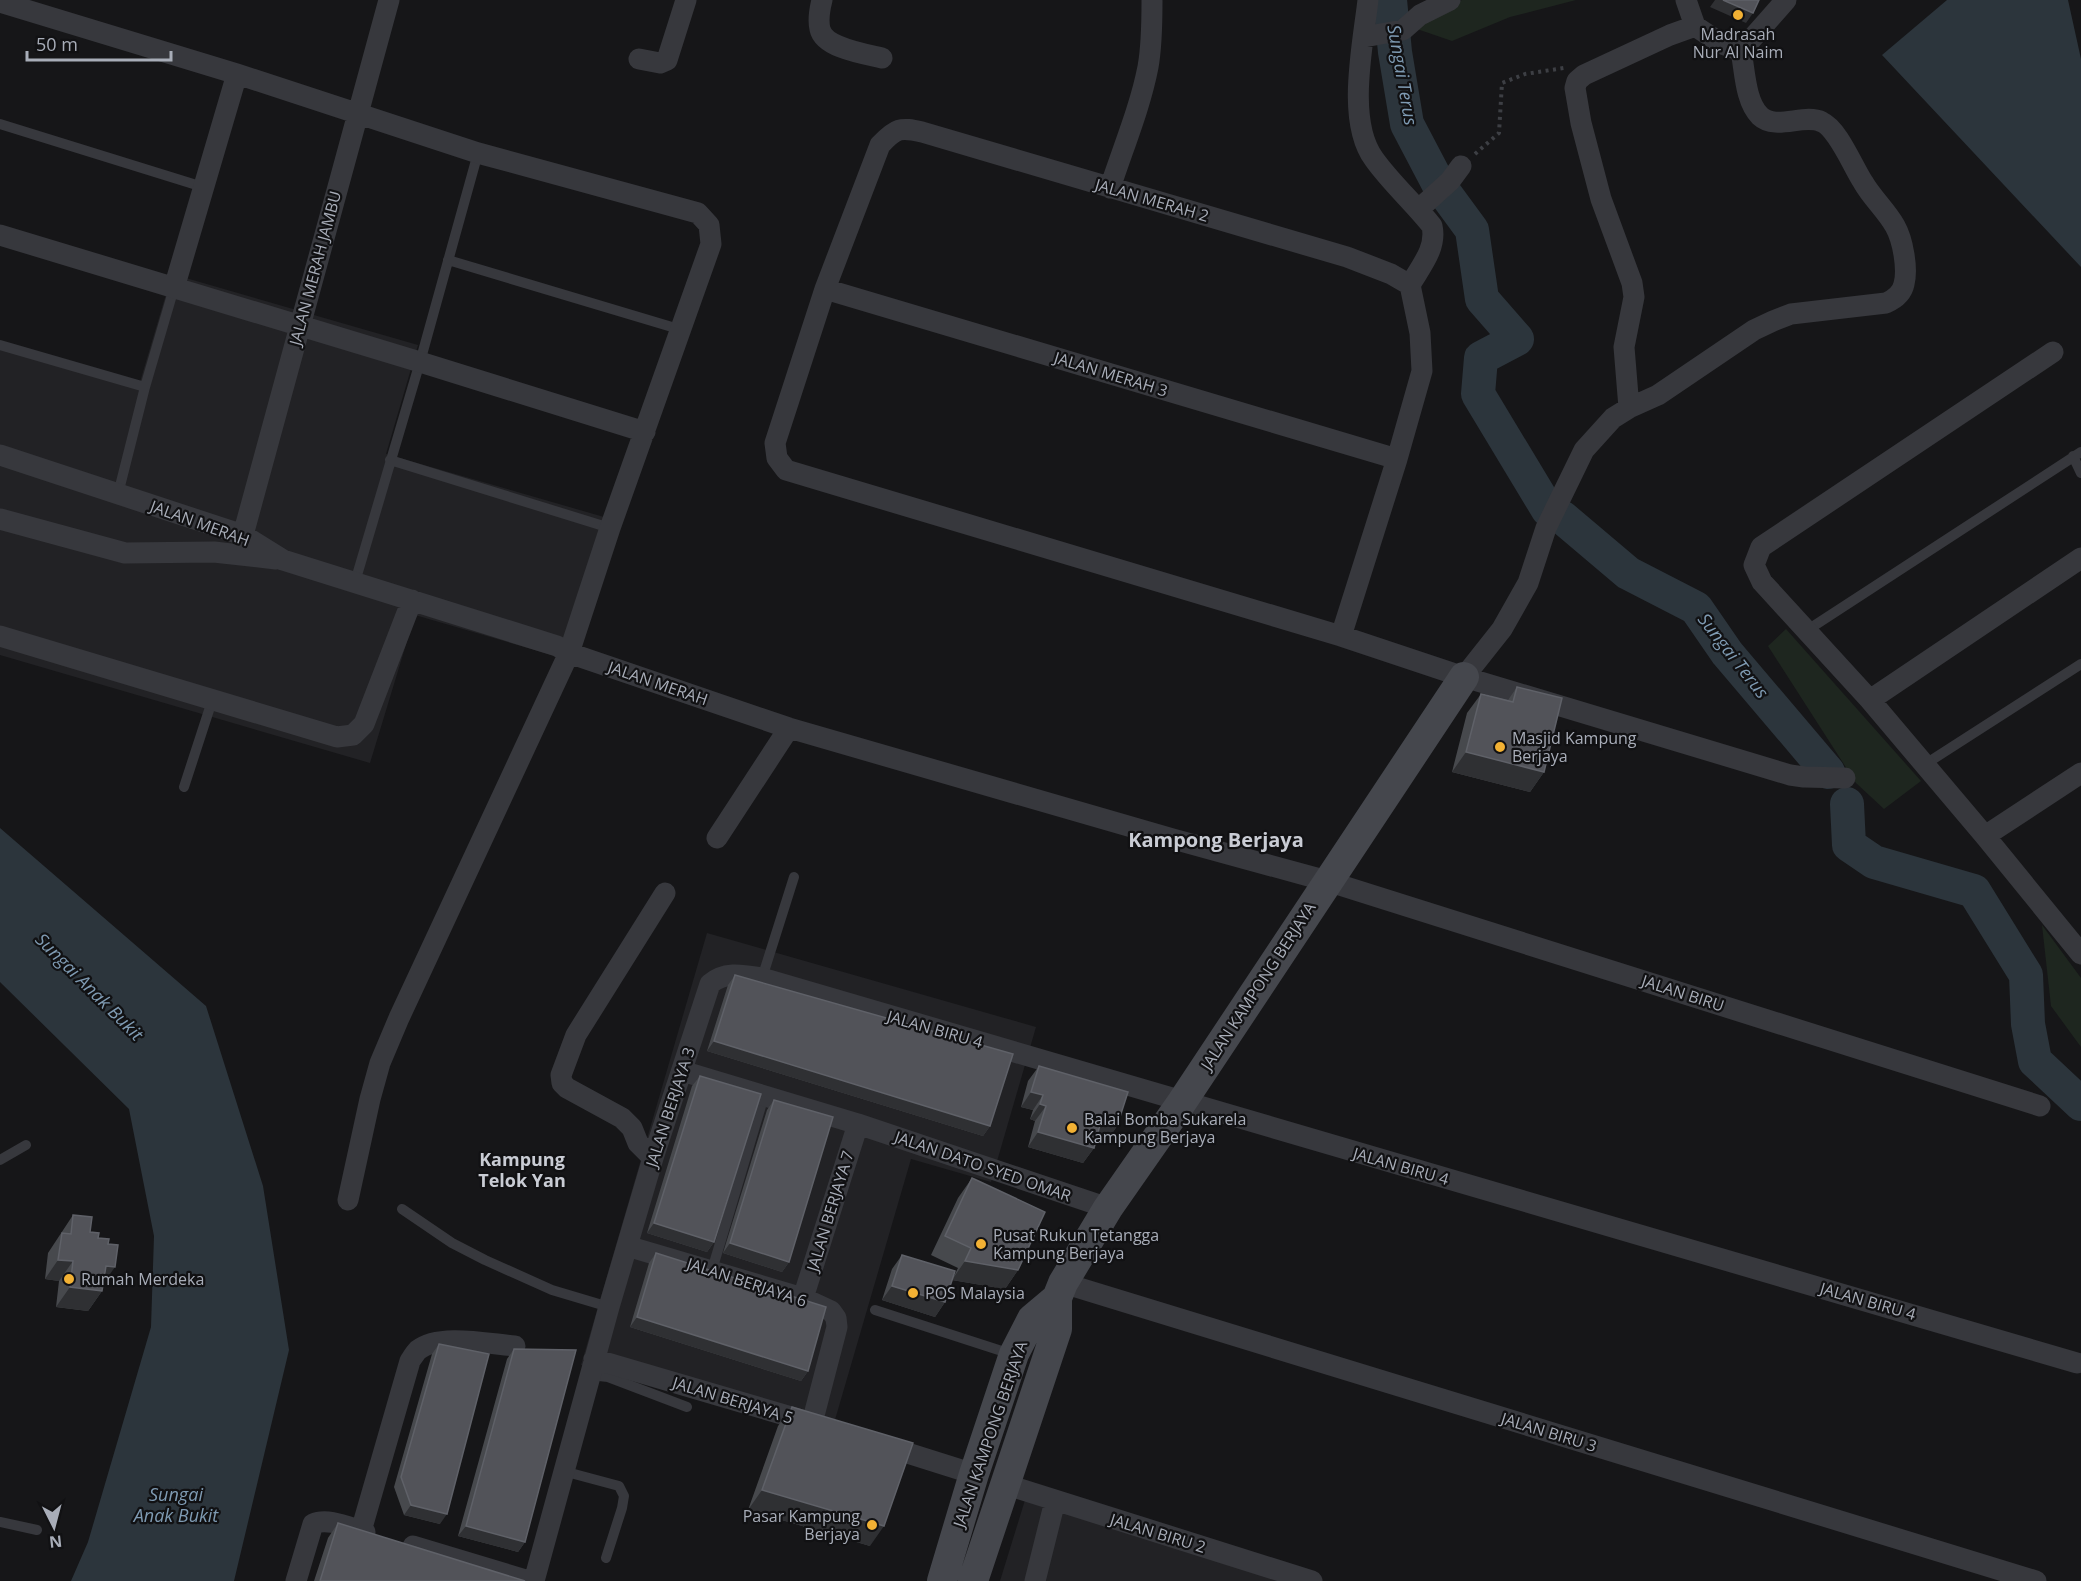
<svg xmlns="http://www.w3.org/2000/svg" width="2081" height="1581" viewBox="0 0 2081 1581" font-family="'Open Sans',sans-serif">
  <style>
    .built { fill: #222225 }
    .green { fill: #1e261f }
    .water { fill: #2c353c }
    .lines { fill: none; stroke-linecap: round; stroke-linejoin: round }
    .river { stroke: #2c353c; stroke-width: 34 }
    .path { stroke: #3d3f44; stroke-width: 4; stroke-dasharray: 3 4.5; stroke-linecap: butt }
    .lane { stroke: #37383d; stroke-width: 10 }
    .street { stroke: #37383d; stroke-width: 21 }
    .secondary { stroke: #45474d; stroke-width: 30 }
    .wall { fill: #47494d }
    .shaded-wall { fill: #2f3033 }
    .building { fill: #525359; stroke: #5f6168; stroke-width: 1.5 }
    .poi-dot { fill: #f2b134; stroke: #111113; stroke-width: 2 }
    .labels { text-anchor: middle; stroke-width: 4.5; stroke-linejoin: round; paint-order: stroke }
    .poi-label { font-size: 16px; fill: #a8adb8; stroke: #111113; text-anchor: start }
    .street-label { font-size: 16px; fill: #a8adb8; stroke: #111113 }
    .water-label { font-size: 18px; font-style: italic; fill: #7f9bb3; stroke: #111113 }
    .neighbourhood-label { font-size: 18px; font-weight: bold; fill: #c9ccd4; stroke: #111113 }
    .quarter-label { font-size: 20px; font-weight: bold; fill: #c9ccd4; stroke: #111113 }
  </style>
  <rect width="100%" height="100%" fill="#161618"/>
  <!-- built -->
  <path class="built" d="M172 274 418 345 386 454 604 517 562 658 415 615 370 763 0 655V341L140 382Z
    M707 933 1036 1027 991 1182 911 1159 830 1437 581 1365Z
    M1025 1500 1291 1581H1000Z"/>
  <!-- green -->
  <path class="green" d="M1462 0H1576L1510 17 1452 41 1417 29 1423 17Z
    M1786 629 1921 781 1884 809 1856 783 1768 646Z
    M2042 925 2081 978V1047L2051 1006Z"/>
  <!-- water -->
  <path class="water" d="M1947 0H2068L2081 59V267L1882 55Z
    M0 828 206 1006 263 1186 289 1350 234 1581H71L88 1542 151 1327 154 1236 129 1109 0 982Z"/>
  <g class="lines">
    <!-- river -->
    <path class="river" d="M1390 0 1395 52 1407 124 1439 185 1472 230 1482 299 1517 339 1481 358 1478 394 1548 510
      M1563 518 1628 573 1696 608 1727 653 1828 772
      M1847 804 1849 845 1874 862 1974 891 2026 975 2028 1024 2035 1061 2081 1104"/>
    <!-- path -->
    <path class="path" d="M1475 154 1499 133 1502 83 1525 74 1564 68"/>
    <!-- lane -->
    <path class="lane" d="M0 124 203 187
      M448 260 682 330
      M0 345 145 387 118 494
      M145 387 174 288
      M2073 456 2081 473
      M390 460 610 528
      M355 582 420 362 478 153
      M1806 631 2081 452
      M1924 765 2081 664
      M184 787 212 701
      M762 978 794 877
      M0 1160 26 1145
      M402 1209 452 1243 485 1260 552 1290 609 1307
      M712 1270 764 1096
      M875 1310 1011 1354
      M590 1375 608 1377 687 1407
      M563 1471 619 1486 624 1496 622 1508 606 1558
      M0 1522 37 1530"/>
    <!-- street -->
    <path class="street" d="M822 0C820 8 818 21 820 29 824 48 865 54 882 58
      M1368 0C1363 45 1346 121 1374 159 1391 183 1414 203 1432 226 1437 248 1421 266 1410 285
      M1686 0 1695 26 1722 44 1741 51
      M0 2 237 74 478 153 698 213 709 225 711 244 610 528 569 653 399 1018 380 1063 370 1099 348 1200
      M1364 37 1403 30 1420 15 1450 0
      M1741 51 1786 0
      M639 59 660 63 667 60 686 0
      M1110 188C1123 148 1140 108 1148 67 1152 45 1152 23 1152 1
      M1419 209 1450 181 1461 166
      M0 235 420 362 645 432
      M174 288 237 74
      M825 289 1397 459
      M2053 352 1761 547 1754 565 1762 582 1870 700 1985 836 2081 954
      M1629 408 1624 347 1634 297 1632 283 1601 199 1581 123 1575 88 1577 81 1584 75 1670 35 1695 26
      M0 455 243 535 283 560 557 646 569 653 789 728 1173 839 1327 881 2040 1106
      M0 519 125 553 214 552 276 559
      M243 535 389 0
      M0 636 337 737 353 735 364 724 412 600
      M1341 636 1397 459 1422 371 1420 333 1410 285 1391 274 1347 257 922 132C900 127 896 128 880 145L825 289 775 443 777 458 786 470 1341 636 1464 677 1790 775 1804 777 1845 778
      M1464 677 1502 629 1528 583 1546 528 1584 450 1613 418 1629 408 1658 395 1754 330 1773 321 1791 314 1886 303C1895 299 1902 294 1904 284 1908 269 1903 240 1895 226 1886 210 1872 198 1863 182 1853 167 1838 129 1822 122 1804 113 1776 131 1760 116 1745 101 1745 71 1741 51
      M1870 700 2081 558
      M1985 836 2081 773
      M717 838 789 728
      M682 1071 858 1124 1108 1208
      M653 1158 638 1143 632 1128 622 1118 567 1088 562 1083 561 1075 576 1035 665 893
      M627 1246 803 1298 831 1311 836 1318 837 1327 812 1423
      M1063 1283 2036 1581
      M803 1298 858 1124
      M594 1359 812 1423
      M882 1445 974 1474
      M1004 1484 1312 1581
      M361 1531 410 1361C412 1358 415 1353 418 1350 439 1333 489 1344 515 1346
      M413 1546 529 1581
      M296 1581 313 1524C328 1517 350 1528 365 1532
      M534 1581 609 1307 653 1158 710 984C725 971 743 975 762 978L2077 1363
      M1035 1581 1055 1501"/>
    <!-- secondary -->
    <path class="secondary" d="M942 1581 974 1474 1014 1354 1032 1319 1057 1298
      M973 1581 1057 1329V1298L1063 1283 1108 1208 1182 1102 1464 677"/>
  </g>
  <!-- wall -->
  <path class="wall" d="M1517 687 1544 772 1530 792 1452 772 1467 713 1481 694 1508 700Z
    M735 975 990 1126 983 1136 707 1051 728 985Z
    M1039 1066 1117 1126 1107 1141 1096 1138 1094 1148 1083 1163 1028 1147 1035 1121 1030 1119 1033 1110 1021 1107 1028 1081Z
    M700 1076 714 1242 707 1252 647 1233 692 1086Z
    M774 1100 789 1262 782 1272 723 1253 767 1110Z
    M972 1178 1018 1270 1005 1289 952 1280 945 1302 935 1317 882 1300 892 1269 902 1255 953 1278 958 1268 931 1255 958 1198Z
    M73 1215 90 1232 98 1238 103 1284 102 1291 88 1311 56 1307 59 1281 45 1279 48 1253Z
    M656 1253 808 1371 801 1381 630 1327 649 1263Z
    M439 1344 440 1524 404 1515 394 1487 432 1354Z
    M514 1349 525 1542 518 1552 458 1536 507 1359Z
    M792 1407 870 1546 748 1510 778 1426Z
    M338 1523 525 1581H314L328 1538Z"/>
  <!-- shaded-wall -->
  <path class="shaded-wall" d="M1715 0H1723L1753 13 1746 23 1710 7Z
    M1466 752 1544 772 1530 792 1452 772Z
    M714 1041 990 1126 983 1136 707 1051Z
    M1031 1092 1043 1095 1033 1110 1021 1107Z
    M1040 1104 1046 1106 1035 1121 1030 1119Z
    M1101 1121 1117 1126 1107 1141 1091 1136Z
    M1038 1132 1094 1148 1083 1163 1028 1147Z
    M654 1223 714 1242 707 1252 647 1233Z
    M730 1243 789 1262 782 1272 723 1253Z
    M58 1260 73 1261 59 1281 45 1279Z
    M965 1261 1018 1270 1005 1289 952 1280Z
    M106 1266 115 1267 101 1287Z
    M892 1286 945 1302 935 1317 882 1300Z
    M70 1287 102 1291 88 1311 56 1307Z
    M637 1317 808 1371 801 1381 630 1327Z
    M762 1490 884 1526 870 1546 748 1510Z
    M411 1505 447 1514 440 1524 404 1515Z
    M466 1526 525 1542 518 1552 458 1536Z"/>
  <!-- building -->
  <path class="building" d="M1723 0H1759L1753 13Z
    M1517 687 1562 698 1544 772 1466 752 1481 694 1513 702Z
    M735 975 1013 1054 990 1126 714 1041Z
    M1039 1066 1128 1092 1117 1126 1101 1121 1094 1148 1038 1132 1046 1106 1040 1104 1043 1095 1031 1092Z
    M700 1076 761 1094 714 1242 654 1223Z
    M774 1100 833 1117 789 1262 730 1243Z
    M972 1178 1045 1212 1018 1270 965 1261 971 1248 945 1236Z
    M73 1215 92 1217 90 1232 99 1233 98 1238 109 1239 108 1244 118 1245 115 1267 106 1266 102 1291 70 1287 73 1261 58 1260 62 1233 71 1234Z
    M656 1253 826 1307 808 1371 637 1317Z
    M902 1255 955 1271 945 1302 892 1286Z
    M439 1344 489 1354 447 1514 411 1505 401 1477Z
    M514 1349 576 1350 525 1542 466 1526Z
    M792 1407 913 1443 884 1526 762 1490Z
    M338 1523 525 1581H320Z"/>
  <!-- markers -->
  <g class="poi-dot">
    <circle cx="1738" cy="15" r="6"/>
    <circle cx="1500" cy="747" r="6"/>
    <circle cx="1072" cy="1128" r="6"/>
    <circle cx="981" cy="1244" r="6"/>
    <circle cx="69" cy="1279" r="6"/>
    <circle cx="913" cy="1293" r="6"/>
    <circle cx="872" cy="1525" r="6"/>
  </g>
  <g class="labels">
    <!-- poi labels -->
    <g class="poi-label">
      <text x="1738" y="40" text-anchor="middle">Madrasah<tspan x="1738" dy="18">Nur Al Naim</tspan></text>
      <text x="1512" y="744">Masjid Kampung<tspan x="1512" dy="18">Berjaya</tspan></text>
      <text x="1084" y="1125">Balai Bomba Sukarela<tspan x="1084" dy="18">Kampung Berjaya</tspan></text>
      <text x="993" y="1241">Pusat Rukun Tetangga<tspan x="993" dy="18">Kampung Berjaya</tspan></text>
      <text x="81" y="1285">Rumah Merdeka</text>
      <text x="925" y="1299">POS Malaysia</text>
      <text x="860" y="1522" text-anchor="end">Pasar Kampung<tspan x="860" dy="18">Berjaya</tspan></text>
    </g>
    <!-- street labels -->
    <g class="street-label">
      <text transform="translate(1152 200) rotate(16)" y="6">JALAN MERAH 2</text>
      <text transform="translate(315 268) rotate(-75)" y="6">JALAN MERAH JAMBU</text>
      <text transform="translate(1111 374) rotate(17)" y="6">JALAN MERAH 3</text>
      <text transform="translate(200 523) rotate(20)" y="6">JALAN MERAH</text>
      <text transform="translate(658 683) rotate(19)" y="6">JALAN MERAH</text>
      <text transform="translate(1258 986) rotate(-57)" y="6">JALAN KAMPONG BERJAYA</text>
      <text transform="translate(1683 993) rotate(18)" y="6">JALAN BIRU</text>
      <text transform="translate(935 1029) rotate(16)" y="6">JALAN BIRU 4</text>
      <text transform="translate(670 1107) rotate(-72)" y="6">JALAN BERJAYA 3</text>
      <text transform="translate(983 1166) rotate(19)" y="6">JALAN DATO SYED OMAR</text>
      <text transform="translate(1401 1166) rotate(16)" y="6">JALAN BIRU 4</text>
      <text transform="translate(830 1211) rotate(-73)" y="6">JALAN BERJAYA 7</text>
      <text transform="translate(747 1282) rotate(18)" y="6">JALAN BERJAYA 6</text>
      <text transform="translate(1868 1301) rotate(16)" y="6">JALAN BIRU 4</text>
      <text transform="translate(733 1400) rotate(17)" y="6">JALAN BERJAYA 5</text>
      <text transform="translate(1549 1432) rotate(17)" y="6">JALAN BIRU 3</text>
      <text transform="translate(990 1434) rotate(-71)" y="6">JALAN KAMPONG BERJAYA</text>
      <text transform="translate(1158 1533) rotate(17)" y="6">JALAN BIRU 2</text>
    </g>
    <!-- water labels -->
    <g class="water-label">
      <text transform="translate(1402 75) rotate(80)" y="6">Sungai Terus</text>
      <text transform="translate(1733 656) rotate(52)" y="6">Sungai Terus</text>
      <text transform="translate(89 987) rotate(45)" y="6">Sungai Anak Bukit</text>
      <text x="176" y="1501">Sungai<tspan x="176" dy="21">Anak Bukit</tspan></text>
    </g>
    <!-- neighbourhood labels -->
    <g class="neighbourhood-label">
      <text x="522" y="1166">Kampung<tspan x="522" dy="21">Telok Yan</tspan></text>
    </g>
    <!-- quarter labels -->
    <g class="quarter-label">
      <text x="1216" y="847">Kampong Berjaya</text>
    </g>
  </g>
  <!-- north arrow -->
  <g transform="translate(54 1527) rotate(174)" stroke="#111113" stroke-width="4.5" paint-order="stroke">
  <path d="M0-4.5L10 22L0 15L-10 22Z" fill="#a8adb8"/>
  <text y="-9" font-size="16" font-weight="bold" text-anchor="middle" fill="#a8adb8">N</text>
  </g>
  <!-- scale -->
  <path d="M27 51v9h144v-9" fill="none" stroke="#a8adb8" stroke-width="3"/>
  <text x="36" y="51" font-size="18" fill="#a8adb8" stroke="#111113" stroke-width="4.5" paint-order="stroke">50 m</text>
</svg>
